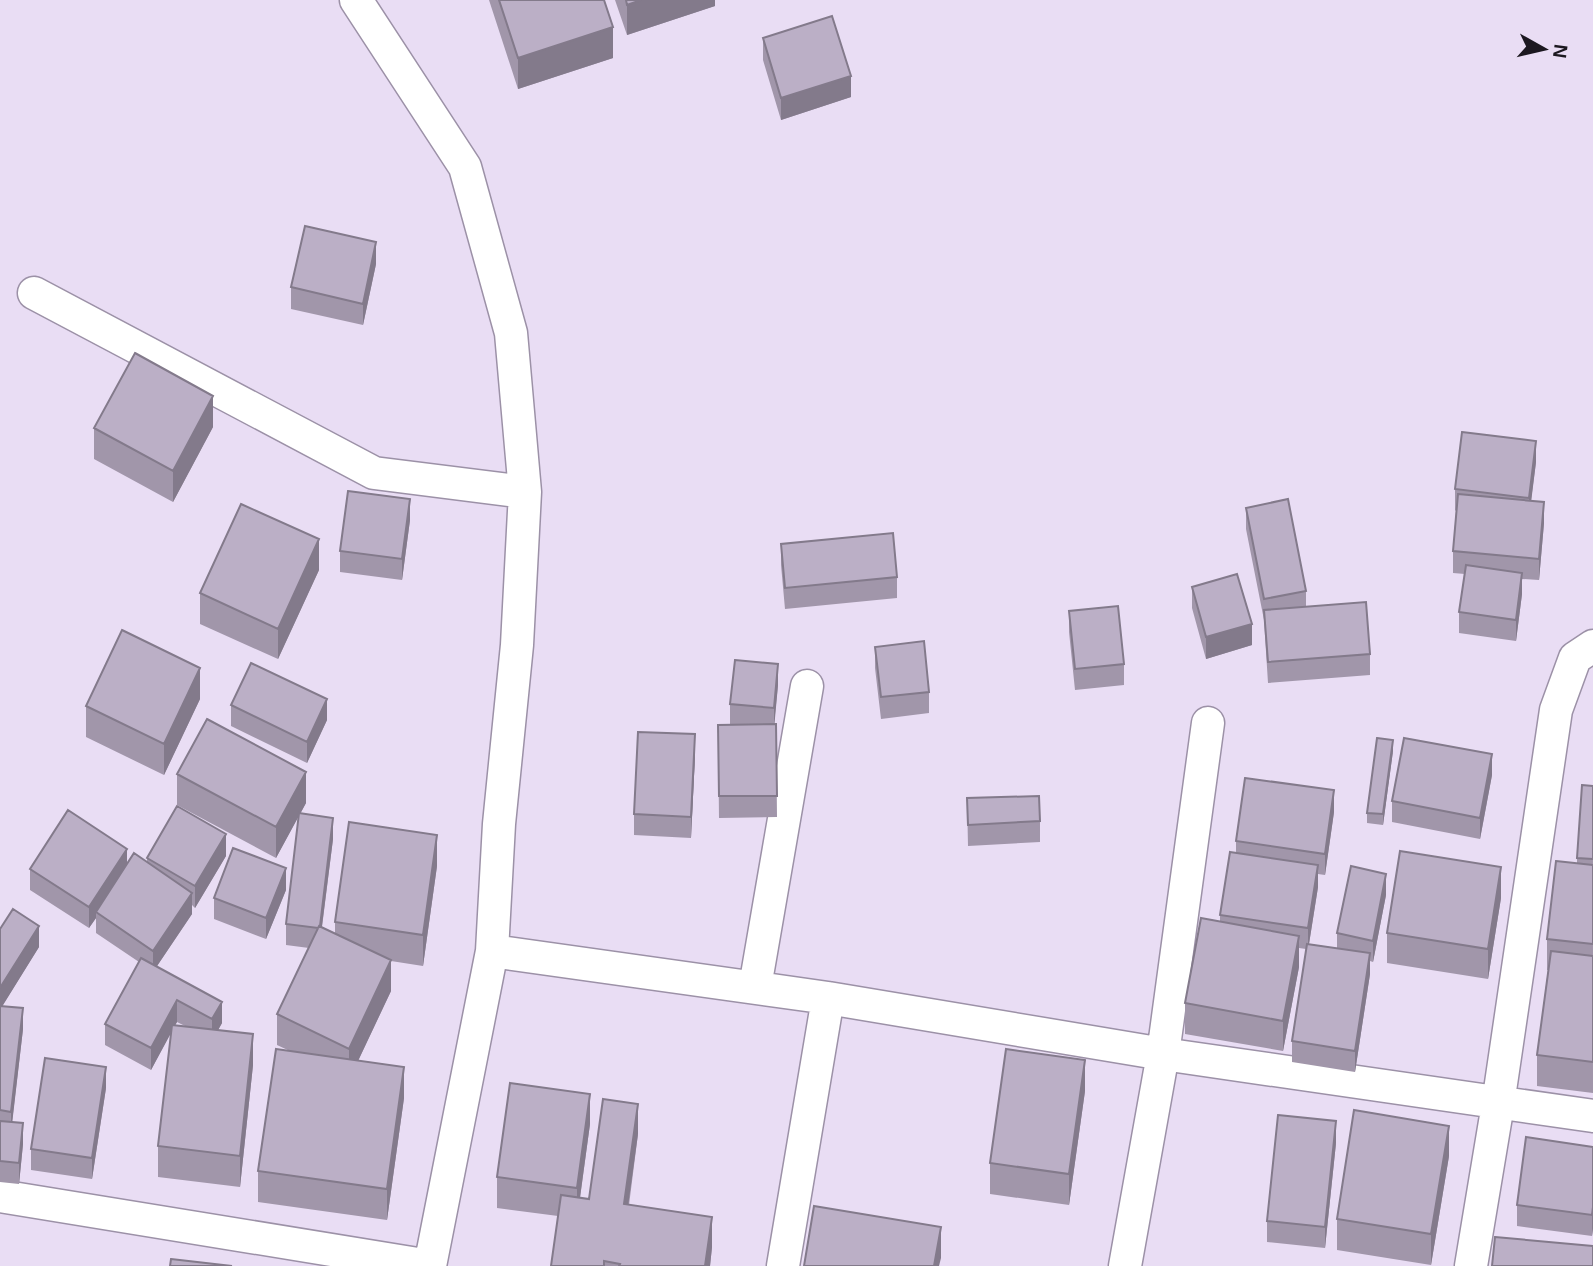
<svg xmlns="http://www.w3.org/2000/svg" width="1593" height="1266" viewBox="0 0 1593 1266" font-family="Helvetica,sans-serif">
  <style>
    .lines { fill: none; stroke-linecap: round; stroke-linejoin: round }
    .street-casing { stroke: #9c91a7; stroke-width: 35 }
    .street { stroke: #fff; stroke-width: 32 }
    .wall { fill: #a196aa; fill-rule: evenodd }
    .shaded-wall { fill: #837a8b }
    .building { fill: #bbafc6; stroke: #837a8b; stroke-width: 2 }
  </style>
  <rect width="100%" height="100%" fill="#e9ddf4"/>
  <g class="lines">
    <!-- street casing -->
    <g class="street-casing">
      <path id="street" d="M34 293 374 473 525 492
        M492 951 828 998 1163 1054 1593 1116
        M755 987 807 686
        M0 1196 430 1266 492 951 499 824 517 645 525 492 511 333 465 167 356 0
        M783 1266 828 998
        M1125 1266 1163 1054 1208 723
        M1471 1266 1498 1104 1556 710 1575 658 1593 646"/>
    </g>
    <!-- street -->
    <use href="#street" class="street"/>
  </g>
  <!-- wall -->
  <path class="wall" d="M489 0H604L613 58 518 89Z
    M615 0H715V6L627 35Z
    M763 38 851 97 781 120 763 60Z
    M376 264 363 325 291 309V287Z
    M213 427 173 502 94 459V428Z
    M1536 462 1531 500 1544 523 1539 580 1522 579V594L1516 641 1459 633V612L1465 574 1453 573V551L1456 511 1455 510V489Z
    M1246 508 1306 591V607L1370 654V675L1268 683 1264 620 1246 529Z
    M410 520 402 580 340 572V551Z
    M781 544 897 577V598L785 609 781 565Z
    M319 570 278 659 200 624V593Z
    M1192 587 1252 645 1206 659 1192 608Z
    M1069 611 1124 664V685L1075 690 1069 632Z
    M875 647 929 692V713L881 719 875 668Z
    M778 685 774 724H776L777 817 719 818 718 725H730V704Z
    M200 699 164 775 86 737V706Z
    M231 705 327 720 307 763 231 726Z
    M1393 751 1383 825 1367 823V813Z
    M695 756 691 838 634 835V814Z
    M177 774 306 803 300 814 333 839 322 927 335 933V922L437 866 423 966 391 961V991L358 1061 404 1098 387 1220 258 1202V1171L292 1052 277 1045V1014L309 948 286 945V924L299 815 276 858 177 805Z
    M1492 775 1480 839 1392 822V801Z
    M1593 786V1093L1537 1086V1055L1548 970H1547V939L1577 863V858Z
    M967 798 1040 821V842L968 846Z
    M1334 812 1325 875 1318 874V887L1309 944 1337 948V933L1386 895 1373 962 1370 961V974L1355 1072 1292 1062V1041L1306 949 1299 948V967L1283 1051 1185 1034V1003L1220 921V915L1236 853V841Z
    M226 856 195 908 192 905V914L157 966 222 1023 218 1030 253 1065 240 1187 158 1177V1146L171 1032 151 1070 105 1045V1024L139 962 96 933V918L89 928 30 890V869L127 865 147 862V858ZM177 1022 185 1026 175 1025Z
    M286 890 266 939 214 919V898Z
    M1501 898 1488 979 1387 963V933Z
    M0 929 39 947 2 1006 23 1029 12 1122 23 1144 19 1184 0 1182Z
    M106 1088 92 1179 31 1170V1149Z
    M1085 1091 1069 1205 990 1194V1163Z
    M590 1124 580 1198 589 1199 638 1134 629 1205 712 1247 710 1266H551L558 1216 497 1208V1177Z
    M1336 1143 1325 1248 1267 1242V1221Z
    M1593 1147V1228L1592 1236 1517 1226V1205Z
    M1449 1156 1431 1265 1337 1250V1219Z"/>
  <!-- shaded-wall -->
  <path class="shaded-wall" d="M641 0H715V6L627 35V5Z
    M613 27V58L518 89V58Z
    M851 76V97L781 120V98Z
    M376 242V264L363 325V304Z
    M213 396V427L173 502V471Z
    M1536 441V462L1529 519V498Z
    M410 499V520L402 580V559Z
    M1544 502V523L1539 580V559Z
    M319 539V570L278 659V629Z
    M1522 573V594L1516 641V620Z
    M1252 624V645L1206 659V637Z
    M778 664V685L774 729V708Z
    M200 668V699L164 775V744Z
    M327 699V720L307 763V742Z
    M695 734V756L691 838V817Z
    M1393 740V751L1383 825V814Z
    M1492 754V775L1480 839V818Z
    M306 772V803L276 858V827Z
    M1334 790V812L1325 875V854Z
    M333 818V839L319 949V928Z
    M226 834V856L195 908V886Z
    M437 835V866L423 966V935Z
    M127 849V870L96 912V918L89 928V907Z
    M1318 865V887L1308 950V928Z
    M1501 867V898L1488 979V949Z
    M286 868V890L266 939V918Z
    M1386 874V895L1373 962V941Z
    M192 893V914L153 972V951Z
    M39 926V947L0 1010V988Z
    M1299 936V967L1283 1051V1021Z
    M1370 953V974L1355 1072V1051Z
    M391 960V991L349 1080V1049Z
    M177 1000V1022L151 1070V1048Z
    M222 1002V1023L212 1041V1019Z
    M23 1008V1029L11 1133V1112Z
    M253 1034V1065L240 1187V1156Z
    M1085 1060V1091L1069 1205V1174Z
    M106 1067V1088L92 1179V1158Z
    M404 1067V1098L387 1220V1189Z
    M590 1094V1124L577 1219V1188Z
    M638 1104V1134L624 1235V1204Z
    M1336 1121V1143L1325 1248V1227Z
    M23 1123V1144L19 1184V1163Z
    M1449 1126V1156L1431 1265V1234Z
    M1593 1207V1228L1592 1236V1215Z
    M712 1217V1247L710 1266H705Z
    M941 1227V1258L939 1266H934Z"/>
  <!-- building -->
  <path class="building" d="M499 0H604L613 27 518 58Z
    M626 0H641L627 5Z
    M832 16 851 76 781 98 763 38Z
    M305 226 376 242 363 304 291 287Z
    M135 353 213 396 173 471 94 428Z
    M1462 432 1536 441 1529 498 1455 489Z
    M348 491 410 499 402 559 340 551Z
    M1458 494 1544 502 1539 559 1453 551Z
    M1288 499 1306 591 1264 599 1246 508Z
    M241 504 319 539 278 629 200 593Z
    M893 533 897 577 785 588 781 544Z
    M1466 565 1522 573 1516 620 1459 612Z
    M1237 574 1252 624 1206 637 1192 587Z
    M1366 602 1370 654 1268 662 1264 610Z
    M1118 606 1124 664 1075 669 1069 611Z
    M122 630 200 668 164 744 86 706Z
    M924 641 929 692 881 697 875 647Z
    M735 660 778 664 774 708 730 704Z
    M251 663 327 699 307 742 231 705Z
    M207 719 306 772 276 827 177 774Z
    M776 724 777 796H719L718 725Z
    M638 732 695 734 691 817 634 814Z
    M1377 738 1393 740 1383 814 1367 813Z
    M1404 738 1492 754 1480 818 1392 801Z
    M1245 778 1334 790 1325 854 1236 841Z
    M1582 785 1593 786V859L1577 858Z
    M1039 796 1040 821 968 825 967 798Z
    M177 806 226 834 195 886 147 858Z
    M68 810 127 849 89 907 30 869Z
    M299 813 333 818 320 926 318 928 286 924Z
    M349 822 437 835 423 935 335 922Z
    M233 848 286 868 266 918 214 898Z
    M1400 851 1501 867 1488 949 1387 933Z
    M1230 852 1318 865 1308 928 1220 915Z
    M134 853 192 893 153 951 96 912Z
    M1556 861 1593 865V944L1547 939Z
    M1351 866 1386 874 1373 941 1337 933Z
    M13 909 39 926 0 988V929Z
    M1201 918 1299 936 1283 1021 1185 1003Z
    M319 926 391 960 349 1049 277 1014Z
    M1307 944 1370 953 1355 1051 1292 1041Z
    M1551 951 1593 956V1062L1537 1055Z
    M141 958 222 1002 212 1019 177 1000 151 1048 105 1024Z
    M0 1006 23 1008 11 1112 0 1110Z
    M172 1025 253 1034 240 1156 158 1146Z
    M276 1049 404 1067 387 1189 258 1171Z
    M1006 1049 1085 1060 1069 1174 990 1163Z
    M45 1058 106 1067 92 1158 31 1149Z
    M510 1083 590 1094 577 1188 497 1177Z
    M603 1099 638 1104 624 1204 712 1217 705 1266H619L620 1264 604 1261V1266H551L561 1195 589 1199Z
    M1354 1110 1449 1126 1431 1234 1337 1219Z
    M1278 1115 1336 1121 1325 1227 1267 1221Z
    M0 1121 23 1123 19 1163 0 1161Z
    M1526 1137 1593 1147V1207L1592 1215 1517 1205Z
    M814 1206 941 1227 934 1266H804Z
    M1495 1237 1593 1246V1266H1492Z
    M171 1259 232 1266H170Z"/>
  <!-- north arrow -->
  <g transform="translate(1544 49) rotate(98)" stroke="#e9ddf4" stroke-width="5" paint-order="stroke">
  <path d="M0-5L12 26L0 18L-12 26Z" fill="#1c1820"/>
  <text y="-10" font-size="19" font-weight="bold" text-anchor="middle" fill="#1c1820">N</text>
  </g>
</svg>
